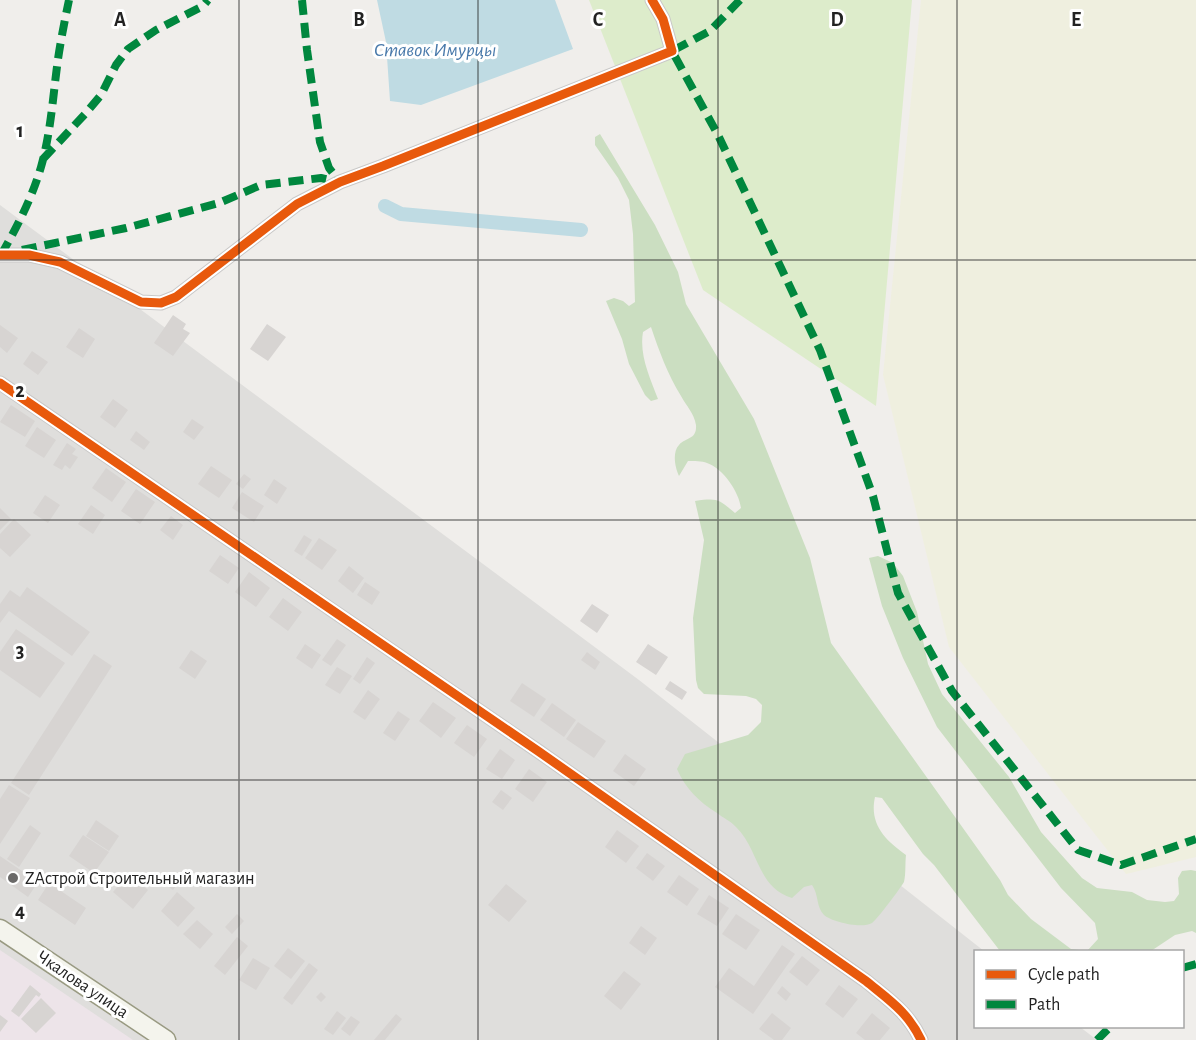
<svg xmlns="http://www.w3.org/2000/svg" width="1196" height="1040" viewBox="0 0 1196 1040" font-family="'Alegreya Sans',sans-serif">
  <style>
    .residential { fill: #dfdedc }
    .industrial { fill: #ede4e9 }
    .farmland { fill: #efefdf }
    .grass { fill: #ddeccb }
    .forest { fill: #cbdec1 }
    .water { fill: #bfdbe3 }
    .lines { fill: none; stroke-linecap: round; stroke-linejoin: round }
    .canal { stroke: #bfdbe3; stroke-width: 14 }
    .building { fill: #d7d4d2 }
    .street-casing { stroke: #c9c8c7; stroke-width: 15 }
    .secondary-casing { stroke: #999a82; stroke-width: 21 }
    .street { stroke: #fdfcfc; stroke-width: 12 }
    .secondary { stroke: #f4f4ed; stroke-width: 18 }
    .quiet { stroke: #00873e; stroke-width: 8; stroke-dasharray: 15 8; stroke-linecap: butt }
    .cycleway-casing { stroke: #fff; stroke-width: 13 }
    .cycleway { stroke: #e8590c; stroke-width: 9 }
    .grid { fill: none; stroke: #222; stroke-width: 1.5; stroke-opacity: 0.55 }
    .poi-dot { fill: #6a6968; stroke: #fff; stroke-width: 2 }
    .labels { text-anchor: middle; stroke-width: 6; stroke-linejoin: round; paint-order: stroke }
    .poi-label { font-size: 18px; fill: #222; stroke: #fff; text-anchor: start }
    .street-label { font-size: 18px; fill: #222; stroke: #fff }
    .water-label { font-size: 20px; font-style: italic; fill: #4a7aab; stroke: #fff }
    .grid-label { font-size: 20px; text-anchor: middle; font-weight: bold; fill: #222; stroke: #fff; stroke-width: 6; stroke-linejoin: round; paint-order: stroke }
  </style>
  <rect width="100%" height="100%" fill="#f0eeeb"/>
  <!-- residential -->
  <path class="residential" d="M0 205 639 680 984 951 976 952V1026L1080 1027 1097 1040H0Z"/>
  <!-- industrial -->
  <path class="industrial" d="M0 950 133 1040H0Z"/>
  <!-- farmland -->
  <path class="farmland" d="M921 0H1196V857L1126 874 949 647 883 375Z"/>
  <!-- grass -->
  <path class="grass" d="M589 0H912L876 406 703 290Z"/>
  <!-- forest -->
  <path class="forest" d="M600 134 655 225 678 272 686 304 754 419 810 558 831 643 1000 880 1008 895 1031 919 1071 949 1087 951 1098 939 1095 923 1061 888 937 727 903 658 882 606 869 558 878 556 893 563 903 576 917 612 928 664 942 694 1009 777 1041 832 1082 878 1097 888 1132 892 1147 900 1165 902 1174 901 1179 894 1178 878 1182 871 1191 870 1196 871V933L1192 931 1175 935 1151 951H1000L934 865 923 854 882 798 875 797C869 824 885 840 906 855 905 863 906 874 904 882 902 886 876 921 872 923 862 929 832 922 824 915 816 907 819 895 812 885L804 887 792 898C757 888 759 849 736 827 731 821 723 818 717 813 698 801 686 789 677 769L685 754 748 735 761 722 762 705 756 699 746 696 704 694 698 688 696 680 693 618 704 540 695 501C718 498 718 499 735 513L741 508C739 492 723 468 707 463 702 461 694 461 688 461L679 476C675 468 672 452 679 445 686 437 697 440 696 425 694 413 687 407 681 396 668 375 659 351 651 327L643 332C639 355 650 378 658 399L651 401 645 395 629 364 622 339 606 301 614 298 623 301 629 306 635 302 633 234 629 200 618 178 595 145V137Z"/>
  <!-- water -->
  <path class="water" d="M377 0H555L573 49 421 105 390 101 386 42Z"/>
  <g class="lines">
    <!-- canal -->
    <path class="canal" d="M385 206 401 214 581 230"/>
  </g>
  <!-- building -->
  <path class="building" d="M173 315 186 324 183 329 190 333 173 356 154 343Z
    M267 324 286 337 268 361 250 349Z
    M0 325 18 338 7 353 0 347Z
    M79 328 95 339 83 358 66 347Z
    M32 351 48 362 38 375 23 364Z
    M113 399 128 410 115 428 100 417Z
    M11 405 35 421 25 437 0 422Z
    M192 419 204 427 194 440 183 432Z
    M37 427 56 440 44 458 25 446Z
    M136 431 150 442 144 450 130 440Z
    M67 443 76 449 72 454 78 457 70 469 65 465 62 470 53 465Z
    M211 466 232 480 219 498 198 484Z
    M106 468 126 482 112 502 92 488Z
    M244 474 251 479 243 489 236 484Z
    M274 479 287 488 277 504 264 495Z
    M136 489 155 502 140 524 121 511Z
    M242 492 264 506 254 522 232 508Z
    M45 495 60 505 48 523 33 513Z
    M91 505 105 515 93 534 78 524Z
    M0 508 11 519 0 530Z
    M171 516 183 525 173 540 160 530Z
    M14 519 31 535 10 557 0 548V534Z
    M304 535 312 540 302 556 294 551Z
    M319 538 337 550 322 570 305 558Z
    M220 555 239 568 228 584 209 571Z
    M349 566 364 578 353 593 338 581Z
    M249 572 270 588 256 607 235 592Z
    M365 582 380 592 372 605 357 595Z
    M27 587 90 632 72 656 9 611 0 623V604L10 590 20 597Z
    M283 598 302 612 288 631 269 617Z
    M592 604 609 615 597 633 580 621Z
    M16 629 65 663 40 698 0 670V652Z
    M337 639 346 645 331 666 322 660Z
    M305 644 321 655 312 669 296 658Z
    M648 644 668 657 656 675 636 662Z
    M191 650 207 661 195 679 179 668Z
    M587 652 600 662 595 670 581 660Z
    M94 654 112 666 29 795 11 783Z
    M367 657 375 663 360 684 353 679Z
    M337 667 352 676 340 694 325 685Z
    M670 681 687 692 682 700 665 689Z
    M522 683 546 699 534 717 510 701Z
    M368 690 380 699 365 720 353 712Z
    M433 702 456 718 441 738 419 721Z
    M552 703 576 720 564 737 540 720Z
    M398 711 410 719 395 741 383 733Z
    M578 722 606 741 594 758 566 739Z
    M467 725 487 739 474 757 454 743Z
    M500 749 515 760 502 779 486 769Z
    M625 754 646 769 634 786 613 771Z
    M529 769 547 782 533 802 515 789Z
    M9 785 30 798 0 844V799Z
    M501 790 512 798 503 810 492 802Z
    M96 820 119 836 109 851 86 836Z
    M30 825 41 833 19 867 7 859Z
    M617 830 639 846 626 863 605 847Z
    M83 835 109 852 94 873 69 856Z
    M647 853 665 866 653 881 636 868Z
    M0 856 38 882 28 897 0 877Z
    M172 873 181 880 173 890 164 883Z
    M129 874 148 890 133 909 113 892Z
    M679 875 699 889 687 906 667 892Z
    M49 883 86 908 75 925 38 900Z
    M506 884 527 901 509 922 488 905Z
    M177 892 195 908 178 927 161 911Z
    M709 895 729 908 717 926 697 914Z
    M237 914 244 921 232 934 225 927Z
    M736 914 760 930 746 950 722 934Z
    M197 920 213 934 200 949 183 934Z
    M641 926 657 938 645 955 629 943Z
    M237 937 248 946 225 975 214 966Z
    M782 945 795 954 753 1014 715 987 729 968 754 986Z
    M288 948 305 961 291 979 274 966Z
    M802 956 820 970 807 986 789 972Z
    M253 958 270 968 256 990 239 980Z
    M309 963 318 970 292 1005 283 998Z
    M624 971 641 984 621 1010 604 996Z
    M30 985 41 994 39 997 36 995 19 1017 11 1011Z
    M839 985 858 999 843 1018 825 1004Z
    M782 986 791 994 786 1001 777 993Z
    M321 992 326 997 321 1002 316 997Z
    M41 998 56 1013 36 1033 21 1019Z
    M337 1011 346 1018 333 1035 324 1029Z
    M772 1013 791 1028 782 1040H774L759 1029Z
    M872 1013 890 1028 880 1040H865L856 1033Z
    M396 1014 402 1019 385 1040H374Z
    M0 1015 8 1021 0 1032Z
    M351 1016 360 1022 350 1036 341 1029Z"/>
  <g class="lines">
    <!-- street casing -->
    <g class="street-casing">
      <path id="street" d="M0 255H29L60 262 141 302 161 303 176 297 297 204 340 182 383 166 672 51 663 19 652 0
        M0 383 538 751 866 981C889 1000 908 1012 921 1040"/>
    </g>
    <!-- secondary casing -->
    <g class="secondary-casing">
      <path id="secondary" d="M0 929 166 1040"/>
    </g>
    <!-- street -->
    <use href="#street" class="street"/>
    <!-- secondary -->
    <use href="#secondary" class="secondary"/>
    <!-- quiet -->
    <path class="quiet" d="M302 0 307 50 320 142 329 168 340 182
      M740 0 710 31 672 51 718 135 820 350 873 496 898 593 952 691 1078 850 1121 865 1196 839
      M43 159 85 114 101 95 116 65 128 49 156 30 203 6 208 0
      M22 250 126 228 219 203 261 185 321 178 339 182
      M1 255C17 227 32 198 41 167 51 132 53 95 58 59 61 39 65 19 69 0
      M1182 968 1196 964
      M1097 1040 1111 1026"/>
    <!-- cycleway casing -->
    <g class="cycleway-casing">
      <path id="cycleway" d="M0 255H29L60 262 141 302 161 303 176 297 297 204 340 182 383 166 672 51 663 19 652 0
        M0 383 538 751 866 981C889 1000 908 1012 921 1040"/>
    </g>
    <!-- cycleway -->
    <use href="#cycleway" class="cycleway"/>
  </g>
  <!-- grid -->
  <path class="grid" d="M239 0V1040M478 0V1040M718 0V1040M957 0V1040M0 260H1196M0 520H1196M0 780H1196"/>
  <!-- markers -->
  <circle class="poi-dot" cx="13" cy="878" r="6"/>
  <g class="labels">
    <!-- poi labels -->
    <g class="poi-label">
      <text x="25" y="884">ZAстрой Строительный магазин</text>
    </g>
    <!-- street labels -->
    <g class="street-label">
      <text transform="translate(83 984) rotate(34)" y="6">Чкалова улица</text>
    </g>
    <!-- water labels -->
    <g class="water-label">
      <text x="435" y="56">Ставок Имурцы</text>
    </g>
  </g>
  <g class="grid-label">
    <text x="120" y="26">A</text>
    <text x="359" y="26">B</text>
    <text x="598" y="26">C</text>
    <text x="837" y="26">D</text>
    <text x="1076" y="26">E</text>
    <text x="20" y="137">1</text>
    <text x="20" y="397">2</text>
    <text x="20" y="657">3</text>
    <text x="20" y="917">4</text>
  </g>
  <!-- legend -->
  <rect x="974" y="950" width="210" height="78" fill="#ffffff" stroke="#a7a7a7" stroke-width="1.5"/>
  <rect x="986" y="970" width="30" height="9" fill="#e8590c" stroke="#a7a7a7" stroke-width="1.5"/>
  <text x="1028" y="980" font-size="18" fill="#222222">Cycle path</text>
  <rect x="986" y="1000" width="30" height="9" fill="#00873e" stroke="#a7a7a7" stroke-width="1.5"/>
  <text x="1028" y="1010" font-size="18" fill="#222222">Path</text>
</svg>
